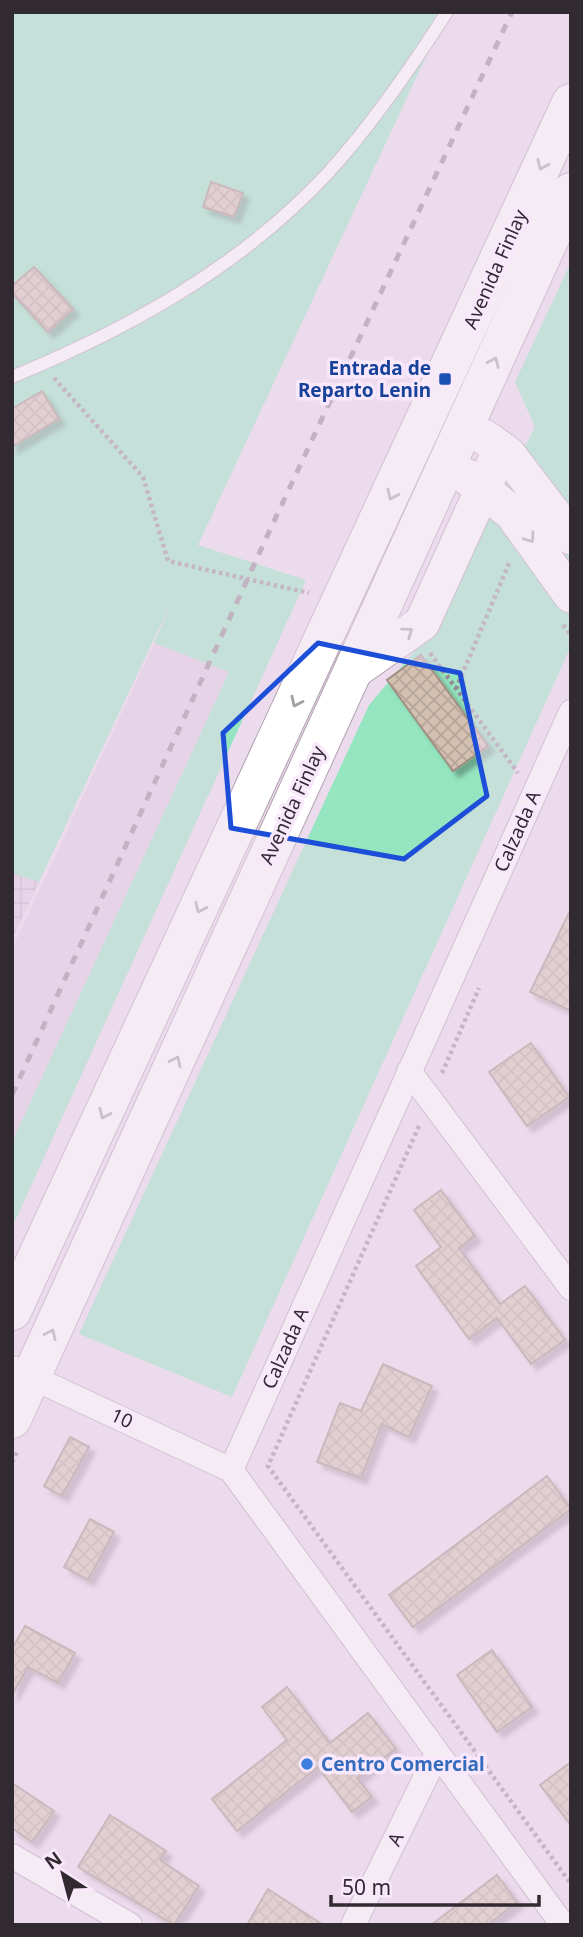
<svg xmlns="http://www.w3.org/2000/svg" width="583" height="1937" viewBox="0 0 583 1937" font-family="'Noto Sans',sans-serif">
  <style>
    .built { fill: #e1cbe3 }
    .industrial { fill: url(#industrial-grid) }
    .grass { fill: #94e5c0 }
    .building { fill: url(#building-cross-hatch); stroke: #a18f81; stroke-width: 2; filter: url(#shadow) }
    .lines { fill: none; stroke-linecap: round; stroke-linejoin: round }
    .lane-casing { stroke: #b0a0b1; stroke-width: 14 }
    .street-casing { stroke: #b0a0b1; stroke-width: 26 }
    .secondary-casing { stroke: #b0a0b1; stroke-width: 37 }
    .highway-casing { stroke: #b0a0b1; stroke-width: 40 }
    .path { stroke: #968a97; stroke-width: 4.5; stroke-dasharray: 3.5 3.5; stroke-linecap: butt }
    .lane { stroke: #fff; stroke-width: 12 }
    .street { stroke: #fff; stroke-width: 24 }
    .secondary { stroke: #fff; stroke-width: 35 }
    .highway { stroke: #fff; stroke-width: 38 }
    .rail { stroke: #8f8390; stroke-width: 5; stroke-dasharray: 9 9; stroke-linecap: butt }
    .oneway { stroke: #a29fa2 }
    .marked { fill: none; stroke: #1d4ed8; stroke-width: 5; stroke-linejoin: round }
    .transit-dot { fill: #1a4fb4; stroke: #f9e8fb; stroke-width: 2.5 }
    .shop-dot { fill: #3f7fe0; stroke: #f9e8fb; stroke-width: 2.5 }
    .labels { text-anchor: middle; stroke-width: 7; stroke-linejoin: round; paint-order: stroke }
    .street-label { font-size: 19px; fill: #312a31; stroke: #f9e8fb }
    .transit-label { font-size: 19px; font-weight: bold; fill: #164399; stroke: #f9e8fb; text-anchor: end }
    .shop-label { font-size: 19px; font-weight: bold; fill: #366cbe; stroke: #f9e8fb; text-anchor: start }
  </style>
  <defs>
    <pattern id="industrial-grid" width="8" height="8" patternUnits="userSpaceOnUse" patternTransform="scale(1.75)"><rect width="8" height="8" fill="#e1cbe3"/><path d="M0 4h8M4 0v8" fill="none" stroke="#c2aec3"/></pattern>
    <pattern id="building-cross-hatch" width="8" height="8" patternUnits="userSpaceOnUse" patternTransform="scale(1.75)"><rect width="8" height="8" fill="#d3c0b1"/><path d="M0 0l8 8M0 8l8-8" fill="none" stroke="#b6a599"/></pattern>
    <filter id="shadow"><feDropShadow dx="6" dy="6" stdDeviation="2" flood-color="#0004"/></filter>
  </defs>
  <rect width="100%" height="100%" fill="#ecdbed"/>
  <!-- built -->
  <path class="built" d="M154 643 229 672 12 1142V949Z"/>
  <!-- industrial -->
  <path class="industrial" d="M12 873 39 882 12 940Z"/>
  <!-- grass -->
  <path class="grass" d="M12 12H447L198 545 306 580 12 1228V1142L229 672 154 643 173 599 39 882 12 873Z
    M571 262V646L232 1397 79 1334 369 705 430 633 535 427 515 382Z"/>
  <!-- building -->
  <path class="building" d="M211 182 243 193 234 217 203 207Z
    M34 267 73 309 48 332 12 293V286Z
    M42 391 59 419 12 447V409Z
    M421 655 488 746 453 771 387 680Z
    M571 909V1011L530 992Z
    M531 1043 569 1097 527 1126 489 1072Z
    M441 1190 475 1236 459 1248 500 1304 525 1286 565 1340 531 1364 497 1318 469 1339 416 1266 441 1247 414 1210Z
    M383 1364 432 1386 409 1437 382 1424 361 1478 317 1462 340 1403 361 1411Z
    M70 1437 89 1447 62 1496 44 1486Z
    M547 1476 571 1509 413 1627 389 1595Z
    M90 1519 114 1532 88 1580 64 1567Z
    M25 1626 75 1653 58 1683 28 1667 12 1695V1649Z
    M492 1650 532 1707 497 1732 457 1675Z
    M287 1687 330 1743 368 1713 396 1749 357 1778 372 1797 352 1812 318 1767 237 1831 212 1799 287 1740 262 1707Z
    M571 1762V1825L540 1785Z
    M12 1783 54 1811 32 1842 12 1828Z
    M110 1815 166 1851 160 1860 199 1886 174 1925 78 1867Z
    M497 1875 517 1902 488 1925H431Z
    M268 1889 323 1925H247Z"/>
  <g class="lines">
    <!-- lane casing -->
    <g class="lane-casing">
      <path id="lane" d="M12 377C130 328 239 268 327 174 372 125 411 68 447 12"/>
    </g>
    <!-- street casing -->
    <g class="street-casing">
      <path id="street" d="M409 1071 571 1288
        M12 1368 231 1470 563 1925
        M231 1470 571 712
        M12 1856 130 1925
        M353 1925 437 1754"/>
    </g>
    <!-- secondary casing -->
    <g class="secondary-casing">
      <path id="secondary" d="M484 437 508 454 571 537
        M466 476 512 513 571 595
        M353 672 422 623 501 449"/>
    </g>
    <!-- highway casing -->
    <g class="highway-casing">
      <path id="highway" d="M12 1311 571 103
        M12 1419 571 192"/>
    </g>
    <!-- path -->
    <path class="path" d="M54 378 143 477 168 561 309 593
      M563 625 571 635
      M430 653 518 773
      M456 689 510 561
      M442 1073 479 988
      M419 1126 268 1466 571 1884
      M12 1462 17 1452"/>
    <!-- lane -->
    <use href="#lane" class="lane"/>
    <!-- street -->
    <use href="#street" class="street"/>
    <!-- secondary -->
    <use href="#secondary" class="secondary"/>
    <!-- highway -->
    <use href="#highway" class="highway"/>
    <!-- rail -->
    <path class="rail" d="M12 1095 269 532 512 12"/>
  </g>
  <!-- one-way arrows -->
  <defs><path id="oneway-chevron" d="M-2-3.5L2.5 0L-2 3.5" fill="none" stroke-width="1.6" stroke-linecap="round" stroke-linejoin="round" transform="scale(1.75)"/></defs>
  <g class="oneway">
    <use href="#oneway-chevron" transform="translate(542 165) rotate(114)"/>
    <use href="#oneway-chevron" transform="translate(494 362) rotate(-66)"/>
    <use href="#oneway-chevron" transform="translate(392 495) rotate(115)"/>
    <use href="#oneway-chevron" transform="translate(530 538) rotate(54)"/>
    <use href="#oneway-chevron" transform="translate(408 632) rotate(-36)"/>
    <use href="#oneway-chevron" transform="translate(296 702) rotate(115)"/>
    <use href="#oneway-chevron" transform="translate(200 908) rotate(115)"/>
    <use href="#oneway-chevron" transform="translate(176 1061) rotate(-65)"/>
    <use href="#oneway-chevron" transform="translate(104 1114) rotate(115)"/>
    <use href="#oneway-chevron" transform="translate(51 1334) rotate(-65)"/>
  </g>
  <!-- marked area -->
  <path d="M0 0H583V1937H0ZM318 643 460 673 487 796 404 859 231 828 223 733Z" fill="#ecdbed" fill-opacity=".55" fill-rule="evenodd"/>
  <path class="marked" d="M318 643 460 673 487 796 404 859 231 828 223 733Z"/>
  <!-- markers -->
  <rect class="transit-dot" x="438" y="372" width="14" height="14" rx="3.5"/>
  <circle class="shop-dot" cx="307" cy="1764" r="7"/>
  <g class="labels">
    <!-- street labels -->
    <g class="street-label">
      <text transform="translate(495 269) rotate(-66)" y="7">Avenida Finlay</text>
      <text transform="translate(292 805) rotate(-65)" y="7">Avenida Finlay</text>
      <text transform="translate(517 831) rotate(-66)" y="7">Calzada A</text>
      <text transform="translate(285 1348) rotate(-66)" y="7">Calzada A</text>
      <text transform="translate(122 1418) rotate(25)" y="7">10</text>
      <text transform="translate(395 1839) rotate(-64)" y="7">A</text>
    </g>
    <!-- transit labels -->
    <g class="transit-label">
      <text x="431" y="375">Entrada de<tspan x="431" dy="22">Reparto Lenin</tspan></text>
    </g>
    <!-- shop labels -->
    <g class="shop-label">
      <text x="321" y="1771">Centro Comercial</text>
    </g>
  </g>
  <!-- border -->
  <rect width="583" height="1937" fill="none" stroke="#312a31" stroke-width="28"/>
  <!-- north arrow -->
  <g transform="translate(63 1874) rotate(324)" stroke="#f9e8fb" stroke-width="5" paint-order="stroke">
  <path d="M0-5L12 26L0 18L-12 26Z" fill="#312a31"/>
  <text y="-10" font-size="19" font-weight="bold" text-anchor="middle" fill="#312a31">N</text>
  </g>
  <!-- scale -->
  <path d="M331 1895v10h208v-10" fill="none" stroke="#312a31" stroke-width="3.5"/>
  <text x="342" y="1895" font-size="21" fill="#312a31" stroke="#f9e8fb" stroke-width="5" paint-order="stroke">50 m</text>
</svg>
